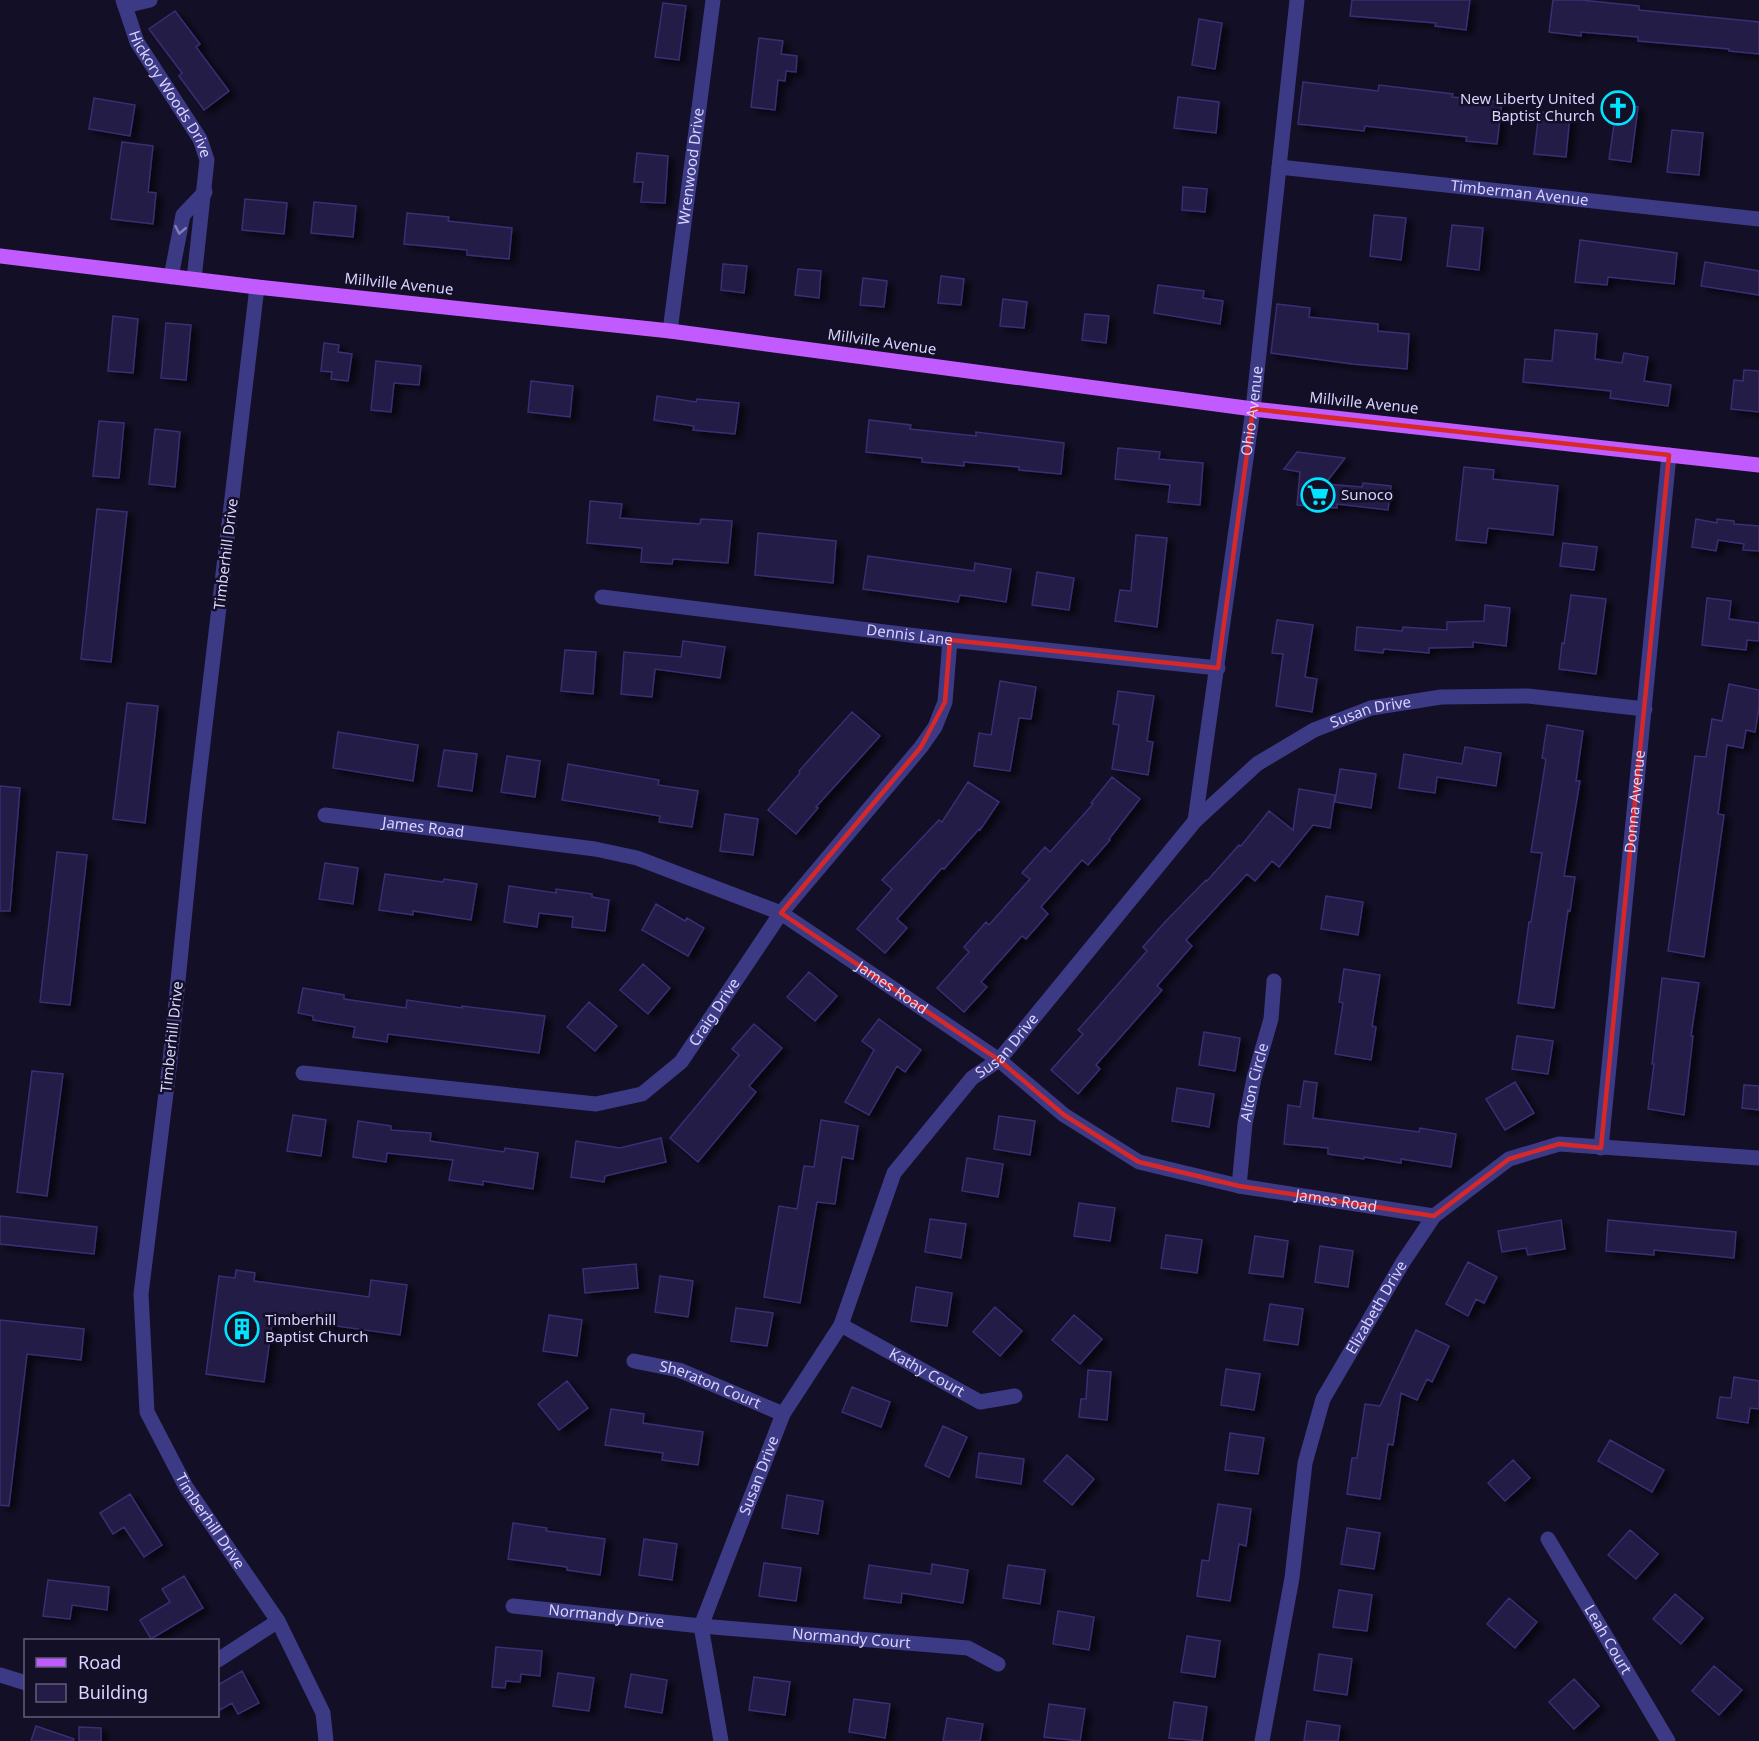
<svg xmlns="http://www.w3.org/2000/svg" width="1759" height="1741" viewBox="0 0 1759 1741" font-family="'Noto Sans',sans-serif">
  <style>
    .building { fill: #241b47; stroke: #3b2d73; stroke-width: 1.5; filter: url(#shadow) }
    .lines { fill: none; stroke-linecap: round; stroke-linejoin: round }
    .minor { stroke: #3d3a85; stroke-width: 15 }
    .major { stroke: #c25bff; stroke-width: 15 }
    .oneway { stroke: #837fbc }
    .marked { fill: none; stroke: #d62828; stroke-width: 4.5; stroke-linejoin: round }
    .labels { text-anchor: middle; stroke-width: 5; stroke-linejoin: round; paint-order: stroke }
    .street-label { font-size: 15px; fill: #d9d4ff; stroke: #130f26 }
    .poi-label { font-size: 15px; fill: #d9d4ff; stroke: #130f26; text-anchor: start }
  </style>
  <defs>
    <filter id="shadow"><feDropShadow dx="6" dy="4" stdDeviation="3" flood-color="#0009"/></filter>
  </defs>
  <rect width="100%" height="100%" fill="#130f26"/>
  <!-- building -->
  <path class="building" d="M1352 0H1470L1466 30 1435 26 1436 23 1350 16Z
    M1553 0H1581L1639 6V10L1759 22V54L1729 51V49L1638 41V37L1581 32V36L1549 32Z
    M663 3 686 6 679 60 655 57Z
    M175 11 200 44 196 47 229 91 204 110 179 76 182 73 149 29Z
    M1199 19 1222 23 1215 69 1192 65Z
    M759 38 783 41 781 54 797 56 796 72 786 71 785 81 778 80 775 110 751 107Z
    M1303 82 1378 91 1379 85 1453 94 1452 97 1502 102 1497 144 1466 141 1467 137 1365 126 1364 131 1298 124Z
    M1178 97 1219 102 1216 133 1174 128Z
    M94 98 135 105 130 136 89 129Z
    M1617 104 1638 107 1631 162 1609 159Z
    M1539 112 1570 115 1566 157 1534 154Z
    M1672 130 1703 133 1699 175 1667 172Z
    M122 142 153 146 148 192 156 193 153 224 111 219Z
    M637 153 668 156 665 203 641 202 643 182H634Z
    M1183 187 1207 189 1205 212 1182 210Z
    M245 199 287 203 284 234 242 230Z
    M314 202 356 206 353 237 311 233Z
    M407 213 449 217 448 221 512 228 509 259 467 255V250L404 244Z
    M1374 215 1406 218 1401 260 1370 256Z
    M1452 225 1483 228 1479 270 1447 266Z
    M1580 240 1677 253 1674 284 1608 277 1607 285 1575 282Z
    M1705 262 1759 271V295L1701 286Z
    M723 264 747 266 744 293 721 290Z
    M798 269 821 271 819 298 795 295Z
    M941 276 964 279 961 305 938 303Z
    M863 278 887 281 884 307 860 305Z
    M1158 285 1204 291 1203 298 1223 301 1220 324 1154 313Z
    M1003 299 1027 302 1024 328 1000 326Z
    M1277 304 1310 308 1309 317 1378 324V331L1409 334 1407 369 1352 364 1271 353Z
    M1085 314 1109 316 1106 343 1082 340Z
    M113 316 138 319 133 373 108 371Z
    M166 323 191 325 186 380 161 378Z
    M1555 330 1597 334 1595 359 1622 363 1624 353 1648 357 1644 381 1671 385 1668 406 1610 398 1611 391 1523 382 1525 359 1552 361Z
    M324 343 339 345 338 352 352 354 348 381 331 379 332 372 321 371Z
    M376 361 421 366 419 385 394 383 391 412 371 410Z
    M1744 370 1759 371V412L1731 409 1734 380 1743 381Z
    M531 381 573 386 570 417 528 412Z
    M657 396 696 402 697 399 739 403 735 434 693 430 694 426 654 420Z
    M869 420 911 425 910 429 976 436V432L1064 443 1061 474 1019 470V467L964 462V466L922 462V458L866 452Z
    M99 421 124 423 119 478 93 476Z
    M155 429 180 432 175 487 149 484Z
    M1118 448 1160 452 1159 459 1203 463 1200 505 1168 502 1170 485 1115 479Z
    M1297 452 1345 458 1325 484 1362 487 1363 483 1391 486 1388 510 1337 504V508L1297 505 1300 472 1284 469Z
    M1464 467 1494 470 1493 479 1558 486 1553 535 1488 528 1486 543 1456 540Z
    M590 501 622 504 620 518 700 524 701 519 732 521 728 563 673 559 672 564 641 562 642 548 587 543Z
    M97 509 127 512 111 662 81 659Z
    M1696 519 1717 523V519L1734 521V524L1759 526V551L1743 550 1744 544 1718 540 1716 551 1692 547Z
    M758 533 836 541 833 583 755 575Z
    M1136 535 1167 538 1157 627 1115 621 1120 590 1131 591Z
    M1563 543 1597 547 1594 570 1560 566Z
    M868 556 974 571 975 563 1011 569 1006 602 960 595 958 602 863 589Z
    M1037 572 1074 578 1069 610 1032 605Z
    M1571 595 1606 599 1596 674 1559 669 1562 643 1564 644Z
    M1707 598 1731 601 1729 619 1759 623V641L1747 640 1746 650 1702 645Z
    M1485 605 1510 608 1506 646 1473 642V647L1429 648V653L1384 649 1383 653 1355 650 1357 627 1402 631 1403 627 1447 630V622L1484 621Z
    M1277 620 1313 625 1305 677 1317 679 1312 712 1276 706 1283 654 1272 653Z
    M683 641 725 647 720 678 655 669 652 697 621 694 624 652 681 657Z
    M565 650 596 652 593 694 561 691Z
    M1000 681 1036 687 1031 719 1019 718 1010 771 974 766 979 733 991 735Z
    M1729 684 1759 690V707L1755 732 1746 730 1743 748 1727 745 1718 814 1724 815 1704 957 1668 951 1695 756 1706 757 1712 719 1722 721Z
    M1118 691 1154 696 1147 741 1153 742 1148 775 1112 769 1119 725 1113 724Z
    M127 703 158 706 145 823 113 819Z
    M852 712 880 736 816 807 818 808 796 834 768 810 800 773 799 771Z
    M1547 725 1583 731 1576 781H1580L1564 876 1575 877 1570 911 1568 910 1554 1008 1518 1003 1529 922H1531L1542 853 1531 852 1546 759 1542 758Z
    M338 732 418 745 413 781 333 768Z
    M1465 747 1501 753 1496 786 1437 777 1435 793 1399 788 1404 754 1462 764Z
    M444 750 477 754 472 791 438 786Z
    M507 756 540 761 535 797 501 792Z
    M568 764 659 780 658 785 698 791 692 827 659 822 660 816 562 800Z
    M1340 769 1376 774 1371 808 1335 802Z
    M1112 777 1140 799 1109 839 1110 840 1088 865 1082 860 1041 907 1048 914 1026 939 1022 936 981 982 987 987 964 1012 937 988 969 952 964 947 986 922 989 925 1030 879 1022 873 1045 847 1050 852 1093 804 1091 803Z
    M968 782 999 802 980 830 979 829 944 869 942 868 897 919 907 928 885 953 857 929 892 889 882 880 939 820 942 822Z
    M0 786 20 788 10 911H0Z
    M1299 789 1335 795 1330 828 1313 825 1279 867 1272 861 1255 881 1247 874 1186 940 1192 946 1157 986 1162 990 1096 1065 1100 1069 1078 1094 1051 1070 1083 1034 1078 1030 1147 951 1143 947 1165 922 1206 880 1207 881 1239 845 1241 846 1269 811 1293 830Z
    M725 814 758 819 753 855 720 851Z
    M57 852 87 855 70 1005 40 1002Z
    M325 863 358 868 353 904 319 899Z
    M385 874 443 882 444 879 477 884 471 920 413 911V915L379 910Z
    M509 886 556 893V889L592 894V897L609 900 605 931 572 927 573 917 539 913 537 927 504 922Z
    M1326 896 1363 902 1358 935 1321 929Z
    M656 904 685 921 687 918 704 928 688 956 642 930Z
    M643 964 670 988 648 1014 620 990Z
    M1344 969 1380 975 1372 1026 1376 1027 1371 1060 1335 1054 1343 1003 1339 1002Z
    M809 972 837 996 815 1021 787 997Z
    M1662 978 1699 983 1691 1036H1693L1684 1115 1648 1109 1654 1064H1652Z
    M303 988 344 995V999L406 1008 407 1000 462 1008V1006L545 1016 539 1053 388 1034 387 1042 353 1037 355 1027 313 1020V1016L298 1013Z
    M589 1002 617 1026 595 1051 567 1027Z
    M879 1019 921 1050 905 1072 897 1066 869 1115 845 1102 874 1050 862 1041Z
    M754 1024 782 1048 749 1086 756 1092 698 1162 670 1138 739 1055 732 1049Z
    M1204 1032 1240 1038 1235 1071 1199 1065Z
    M1517 1036 1553 1041 1548 1074 1512 1069Z
    M32 1071 63 1074 47 1196 17 1192Z
    M1304 1081 1317 1083 1313 1118 1419 1132 1420 1128 1456 1134 1451 1167 1401 1159V1163L1364 1157V1159L1328 1154V1148L1284 1144 1288 1105 1300 1107Z
    M1515 1082 1534 1113 1505 1130 1486 1099Z
    M1744 1085 1759 1086V1110L1742 1108Z
    M1177 1088 1214 1094 1209 1127 1172 1121Z
    M293 1115 326 1120 321 1156 287 1151Z
    M999 1116 1035 1121 1030 1155 994 1149Z
    M821 1120 858 1126 853 1159 842 1157 835 1204 817 1202 800 1303 764 1297 779 1206 797 1209 804 1166 814 1167Z
    M358 1121 391 1126V1130L431 1133 430 1141 504 1152 505 1148 538 1153 533 1189 483 1181V1185L449 1180 453 1160 387 1153 386 1162 353 1157Z
    M661 1138 666 1162 605 1176 604 1182 571 1177 576 1141 620 1148Z
    M967 1158 1003 1164 998 1197 962 1191Z
    M1079 1203 1115 1208 1110 1241 1074 1236Z
    M0 1216 97 1227 94 1254 0 1244Z
    M930 1219 966 1224 961 1258 925 1252Z
    M1561 1220 1565 1249 1528 1255 1526 1248 1502 1252 1498 1231Z
    M1608 1220 1736 1232 1734 1258 1654 1250V1255L1606 1251Z
    M1166 1235 1202 1240 1197 1273 1161 1268Z
    M1255 1236 1288 1241 1283 1277 1249 1273Z
    M1320 1246 1353 1251 1348 1287 1315 1282Z
    M1468 1262 1497 1277 1484 1303 1476 1299 1468 1316 1446 1304Z
    M636 1264 638 1288 585 1293 583 1269Z
    M236 1270 255 1273 254 1281 369 1297 371 1280 407 1285 400 1335 273 1317 264 1382 206 1374 219 1276 235 1278Z
    M660 1276 693 1281 688 1317 655 1312Z
    M916 1287 952 1293 947 1326 911 1321Z
    M1270 1304 1303 1309 1298 1345 1264 1340Z
    M995 1307 1022 1331 1000 1356 973 1332Z
    M736 1308 773 1313 767 1346 731 1341Z
    M549 1315 582 1320 577 1356 543 1351Z
    M1074 1315 1102 1339 1080 1364 1052 1340Z
    M0 1320 84 1329 81 1360 27 1354 9 1506 0 1505Z
    M1416 1330 1449 1346 1432 1382 1427 1379 1417 1400 1401 1393 1393 1445 1388 1444 1380 1499 1347 1494 1352 1458H1357L1365 1404 1380 1406Z
    M1226 1369 1260 1374 1254 1410 1221 1405Z
    M1088 1370 1111 1372 1107 1420 1079 1417 1081 1399H1086Z
    M1734 1377 1759 1381V1409L1750 1408 1748 1423 1717 1418 1720 1397 1731 1398Z
    M567 1381 588 1408 559 1430 538 1404Z
    M852 1387 890 1402 881 1427 842 1412Z
    M611 1409 644 1414 643 1423 703 1432 698 1465 662 1460 663 1453 605 1445Z
    M943 1426 967 1437 949 1477 925 1466Z
    M1230 1433 1264 1438 1258 1474 1225 1470Z
    M1610 1440 1664 1470 1652 1492 1598 1461Z
    M979 1453 1024 1459 1021 1484 976 1477Z
    M1067 1455 1094 1479 1072 1505 1044 1481Z
    M1513 1460 1530 1478 1505 1501 1488 1483Z
    M130 1494 162 1545 144 1557 124 1527 113 1534 100 1513Z
    M787 1495 823 1501 818 1534 782 1528Z
    M1218 1504 1251 1509 1246 1546 1239 1544 1230 1601 1197 1596 1202 1560 1209 1561Z
    M513 1523 547 1528 546 1531 605 1539 600 1575 567 1570V1567L508 1559Z
    M1347 1528 1380 1533 1374 1569 1341 1564Z
    M1630 1530 1658 1554 1636 1579 1608 1555Z
    M644 1539 677 1544 672 1580 639 1575Z
    M764 1563 801 1568 796 1601 759 1596Z
    M932 1564 968 1570 963 1603 902 1593 901 1603 864 1598 869 1565 931 1574Z
    M1008 1565 1045 1570 1040 1604 1003 1598Z
    M184 1576 203 1608 151 1639 140 1620 170 1602 162 1589Z
    M48 1580 109 1587 107 1610 72 1605 70 1619 43 1616Z
    M1339 1590 1372 1595 1367 1631 1333 1627Z
    M1675 1594 1703 1618 1681 1644 1653 1619Z
    M1509 1598 1537 1622 1515 1648 1487 1624Z
    M1058 1611 1094 1617 1089 1650 1053 1644Z
    M1187 1636 1220 1641 1215 1677 1181 1672Z
    M496 1647 542 1651 540 1676 521 1674 520 1682 506 1681 505 1688 492 1687Z
    M1319 1654 1352 1659 1347 1695 1314 1690Z
    M1714 1666 1742 1690 1719 1715 1692 1691Z
    M242 1671 259 1703 238 1714 232 1703 218 1711V1685Z
    M558 1673 594 1678 589 1711 553 1706Z
    M631 1674 667 1680 662 1713 625 1707Z
    M754 1677 790 1682 785 1715 749 1710Z
    M1574 1679 1599 1706 1574 1729 1549 1702Z
    M854 1699 890 1704 885 1738 849 1732Z
    M1174 1702 1207 1707 1202 1741 1169 1738Z
    M1049 1704 1085 1709 1080 1741 1044 1737Z
    M947 1718 983 1724 980 1741H943Z
    M1307 1721 1340 1726 1338 1741H1304Z
    M36 1726 74 1739 73 1741H31Z
    M79 1727 101 1728V1741H79Z"/>
  <g class="lines">
    <!-- minor -->
    <g class="minor">
      <path id="s1" d="M123 0 137 42 200 139 207 160 194 279"/>
      <path d="M125 6 150 0"/>
      <path id="s2" d="M1279 167 1759 219"/>
      <path d="M171 277 183 215 205 192"/>
      <path id="s3" d="M257 287 195 810 170 1061 141 1294 147 1412 186 1487 278 1621 323 1713 326 1741"/>
      <path id="s4" d="M670 331 713 0"/>
      <path id="s5" d="M602 597 950 640 1218 668"/>
      <path id="s6" d="M325 815 595 849 637 858 781 913 999 1060 1064 1115 1139 1162 1239 1186 1434 1216"/>
      <path id="s7" d="M1195 821 1253 409 1297 0"/>
      <path id="s8" d="M303 1073 596 1104 642 1094 681 1062 781 913 921 747 935 727 945 702 950 640"/>
      <path id="s9" d="M1601 1148 1669 455"/>
      <path id="s10" d="M1239 1186 1245 1124 1254 1078 1271 1019 1274 981"/>
      <path id="s11" d="M841 1325 980 1402 1015 1396"/>
      <path id="s12" d="M634 1361 679 1370 783 1414"/>
      <path id="s13" d="M1548 1539 1668 1741"/>
      <path id="s14" d="M513 1606 701 1626 968 1648 998 1664"/>
      <path d="M218 1660 278 1621"/>
      <path d="M0 1675 26 1683"/>
      <path id="s15" d="M721 1741 701 1626 783 1414 841 1325 894 1173 972 1078 999 1060 1195 821 1257 764 1314 730 1371 708 1441 697 1528 696 1645 709"/>
      <path id="s16" d="M1262 1741 1292 1578 1305 1463 1323 1399 1403 1262 1434 1216 1509 1159 1559 1144 1759 1158"/>
    </g>
    <!-- major -->
    <path class="major" d="M0 256 257 287 670 331 1253 409 1759 465"/>
  </g>
  <!-- one-way arrows -->
  <defs><path id="oneway-chevron" d="M-2-3.5L2.5 0L-2 3.5" fill="none" stroke-width="1.6" stroke-linecap="round" stroke-linejoin="round" transform="scale(1.5)"/></defs>
  <use class="oneway" href="#oneway-chevron" transform="translate(180 230) rotate(101)"/>
  <!-- marked area -->
  <path class="marked" d="M1253 409 1669 455 1601 1148 1559 1144 1509 1159 1434 1216 1239 1186 1139 1162 1064 1115 999 1060 781 913 921 747 945 702 950 640 1218 668Z"/>
  <!-- icons -->
  <defs>
    <g id="church-ring" transform="scale(1.725)"><circle r="9.5" fill="#130f26" stroke="#00e5ff" stroke-width="1.5"/><path d="M-1.2-6h2.4v3.5h3.3v2.4h-3.3V6h-2.4V-.1h-3.3v-2.4h3.3Z" fill="#00e5ff"/></g>
    <g id="supermarket-ring" transform="scale(1.725)"><circle r="9.5" fill="#130f26" stroke="#00e5ff" stroke-width="1.5"/><path d="M-6-5.5h2.5l.6 2H6L4.5 2H-2.5L-4.4-4H-6ZM-1.5 3.2a1.3 1.3 0 1 0 .1 0ZM3 3.2a1.3 1.3 0 1 0 .1 0Z" fill="#00e5ff"/></g>
    <g id="building-ring" transform="scale(1.725)"><circle r="9.5" fill="#130f26" stroke="#00e5ff" stroke-width="1.5"/><path d="M-4-6H4V6H1V3H-1V6H-4ZM-2.5-4.3h1.7v1.8h-1.7ZM.8-4.3h1.7v1.8H.8ZM-2.5-1h1.7V.8h-1.7ZM.8-1h1.7V.8H.8Z" fill="#00e5ff"/></g>
  </defs>
  <g fill-rule="evenodd">
    <use href="#church-ring" x="1618" y="108"/>
    <use href="#supermarket-ring" x="1318" y="495"/>
    <use href="#building-ring" x="242" y="1329"/>
  </g>
  <g class="labels">
    <!-- street labels -->
    <g class="street-label">
      <text dy="5" stroke="none"><textPath href="#s1" startOffset="106">Hickory Woods Drive</textPath></text>
      <text dy="5" stroke="none"><textPath href="#s4" startOffset="166">Wrenwood Drive</textPath></text>
      <text dy="5" stroke="none"><textPath href="#s2" startOffset="242">Timberman Avenue</textPath></text>
      <text transform="translate(399 284) rotate(6)" y="5">Millville Avenue</text>
      <text transform="translate(882 342) rotate(8)" y="5">Millville Avenue</text>
      <text transform="translate(1364 403) rotate(6)" y="5">Millville Avenue</text>
      <text dy="5" stroke="none"><textPath href="#s7" startOffset="414">Ohio Avenue</textPath></text>
      <text transform="translate(226 554) rotate(-83)" y="5">Timberhill Drive</text>
      <text dy="5" stroke="none"><textPath href="#s5" startOffset="310">Dennis Lane</textPath></text>
      <text dy="5" stroke="none"><textPath href="#s15" startOffset="1286">Susan Drive</textPath></text>
      <text dy="5" stroke="none"><textPath href="#s9" startOffset="348">Donna Avenue</textPath></text>
      <text dy="5" stroke="none"><textPath href="#s6" startOffset="99">James Road</textPath></text>
      <text dy="5" stroke="none"><textPath href="#s6" startOffset="603">James Road</textPath></text>
      <text dy="5" stroke="none"><textPath href="#s8" startOffset="452">Craig Drive</textPath></text>
      <text transform="translate(172 1037) rotate(-84)" y="5">Timberhill Drive</text>
      <text dy="5" stroke="none"><textPath href="#s15" startOffset="782">Susan Drive</textPath></text>
      <text dy="5" stroke="none"><textPath href="#s10" startOffset="105">Alton Circle</textPath></text>
      <text dy="5" stroke="none"><textPath href="#s6" startOffset="1107">James Road</textPath></text>
      <text dy="5" stroke="none"><textPath href="#s16" startOffset="454">Elizabeth Drive</textPath></text>
      <text dy="5" stroke="none"><textPath href="#s11" startOffset="98">Kathy Court</textPath></text>
      <text dy="5" stroke="none"><textPath href="#s12" startOffset="80">Sheraton Court</textPath></text>
      <text dy="5" stroke="none"><textPath href="#s15" startOffset="278">Susan Drive</textPath></text>
      <text dy="5" stroke="none"><textPath href="#s3" startOffset="1258">Timberhill Drive</textPath></text>
      <text dy="5" stroke="none"><textPath href="#s14" startOffset="94">Normandy Drive</textPath></text>
      <text dy="5" stroke="none"><textPath href="#s14" startOffset="340">Normandy Court</textPath></text>
      <text dy="5" stroke="none"><textPath href="#s13" startOffset="117">Leah Court</textPath></text>
    </g>
    <!-- poi labels -->
    <g class="poi-label">
      <text x="1595" y="104" text-anchor="end">New Liberty United<tspan x="1595" dy="17">Baptist Church</tspan></text>
      <text x="1341" y="500">Sunoco</text>
      <text x="265" y="1325">Timberhill<tspan x="265" dy="17">Baptist Church</tspan></text>
    </g>
  </g>
  <!-- legend -->
  <rect x="24" y="1639" width="195" height="78" fill="#130f26" stroke="#625e7d" stroke-width="1.5"/>
  <rect x="36" y="1658" width="30" height="9" fill="#c25bff" stroke="#625e7d" stroke-width="1.5"/>
  <text x="78" y="1669" font-size="18" fill="#d9d4ff">Road</text>
  <rect x="36" y="1684" width="30" height="18" fill="#241b47" stroke="#625e7d" stroke-width="1.5"/>
  <text x="78" y="1699" font-size="18" fill="#d9d4ff">Building</text>
</svg>
